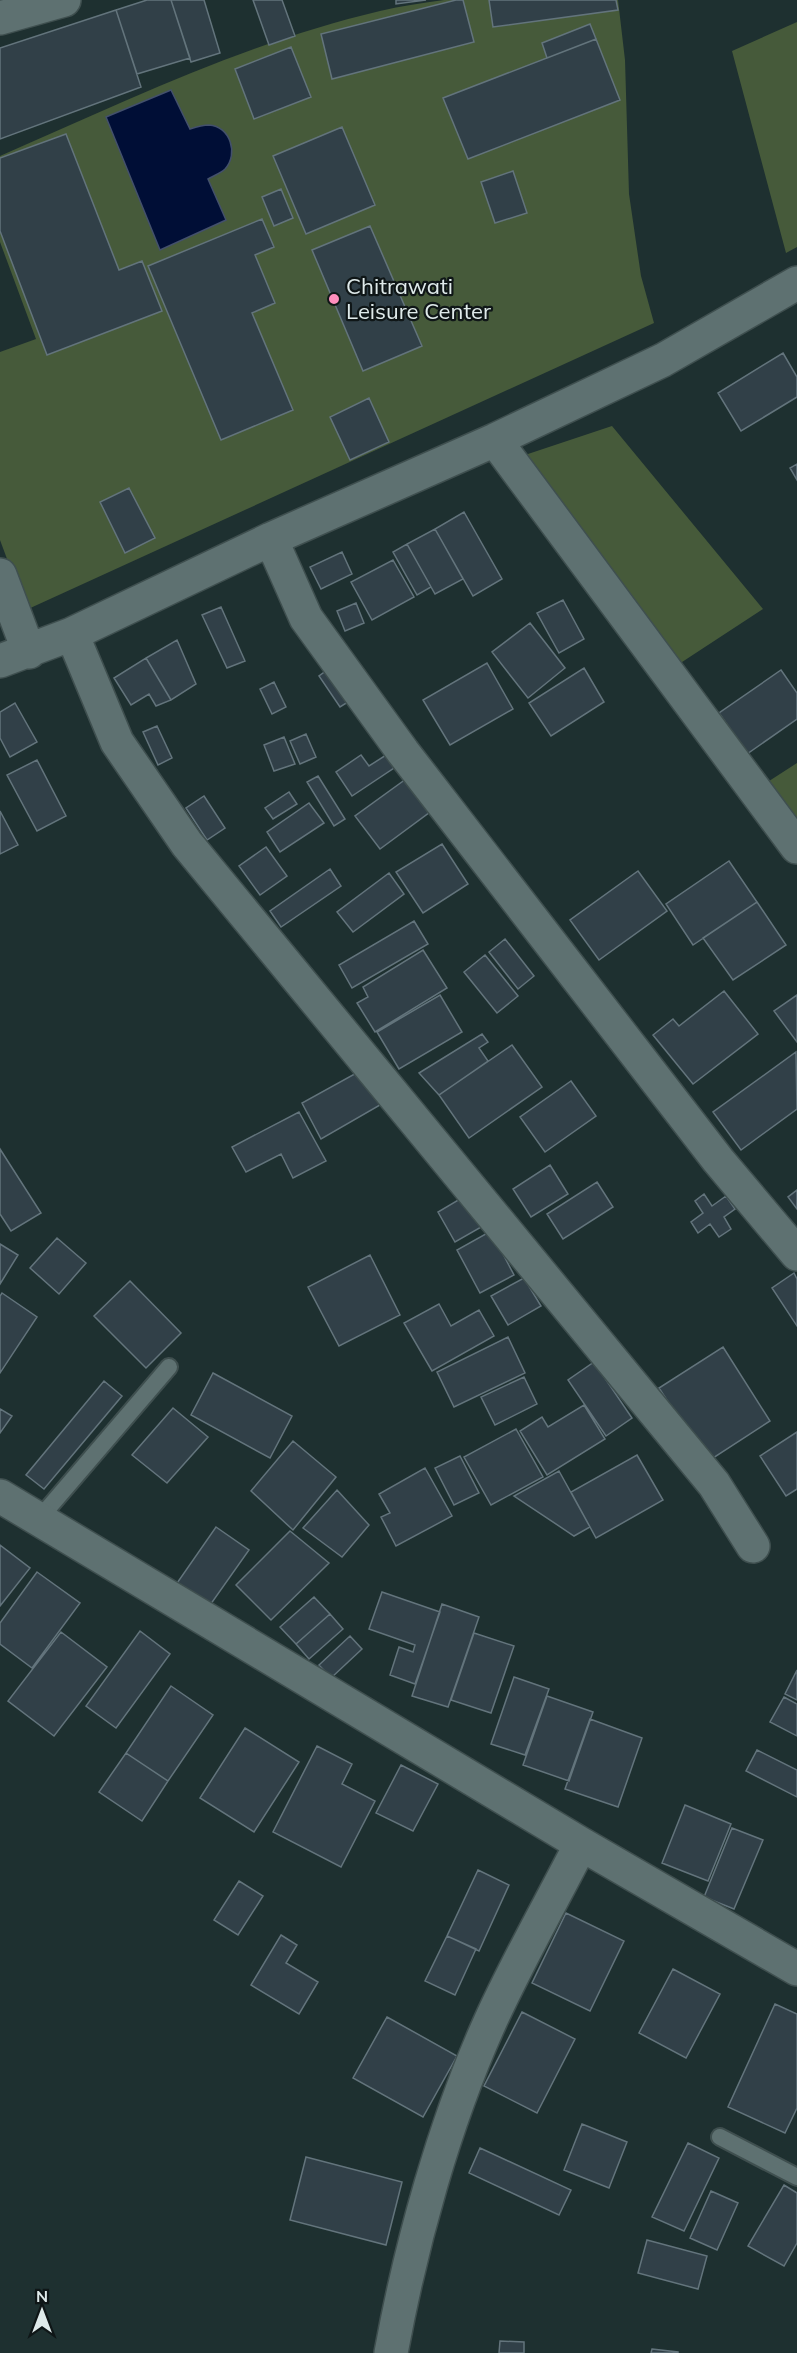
<svg xmlns="http://www.w3.org/2000/svg" width="797" height="2353" viewBox="0 0 797 2353" font-family="Mulish,sans-serif">
  <style>
    .green { fill: #465a3a }
    .water { fill: #000e36; stroke: #43506c; stroke-width: 1.5 }
    .building { fill: #314048; stroke: #63747c; stroke-width: 1.5 }
    .lines { fill: none; stroke-linecap: round; stroke-linejoin: round }
    .service-casing { stroke: #3f4f4f; stroke-width: 20 }
    .minor-casing { stroke: #3f4f4f; stroke-width: 36 }
    .service { stroke: #5e7171; stroke-width: 16 }
    .minor { stroke: #5e7171; stroke-width: 33 }
    .poi-dot { fill: #fe8ebd; stroke: #0f1617; stroke-width: 2 }
    .labels { text-anchor: middle; stroke-width: 4.5; stroke-linejoin: round; paint-order: stroke }
    .poi-label { font-size: 22px; fill: #dfeaea; stroke: #0f1617; text-anchor: start }
  </style>
  <rect width="100%" height="100%" fill="#1e3030"/>
  <!-- green -->
  <path class="green" d="M444 0H618L625 60 629 194 641 276 654 323 26 610 0 540V352L36 339 0 242V156C124 102 248 42 380 11 401 6 423 3 444 0Z
    M797 22V247L786 253 732 51Z
    M612 426 763 609 679 664 525 455Z
    M797 763V825L766 783Z"/>
  <!-- water -->
  <path class="water" d="M171 90 190 129C196 127 202 125 209 125 230 126 239 154 225 169 221 173 213 176 208 179L226 220 160 250 106 117Z"/>
  <!-- building -->
  <path class="building" d="M147 0H171L190 58 137 74 116 10Z
    M171 0H204L220 53 191 62Z
    M253 0H282L295 36 269 45Z
    M396 0H426L396 4Z
    M456 0H463L474 42 332 79 321 34Z
    M489 0H616L618 10 493 27Z
    M116 10 141 87 0 139V48Z
    M590 24 596 39 547 58 542 43Z
    M596 39 620 100 468 159 443 98Z
    M291 47 311 97 254 119 235 69Z
    M342 127 375 205 306 234 273 156Z
    M66 134 119 270 142 261 162 311 47 355 0 231V158Z
    M513 171 527 213 495 223 481 182Z
    M281 189 293 218 274 226 262 197Z
    M262 219 274 247 255 255 275 303 252 313 293 410 221 440 148 266Z
    M370 226 422 346 363 371 312 250Z
    M783 353 797 377V397L741 431 718 393Z
    M369 398 389 442 350 460 330 417Z
    M797 464V480L790 468Z
    M129 488 155 538 125 553 100 502Z
    M464 512 502 579 473 596 435 529Z
    M435 529 463 579 435 594 407 544Z
    M407 544 431 587 417 595 393 552Z
    M342 552 352 574 321 589 310 567Z
    M393 560 414 597 372 620 351 582Z
    M563 600 584 639 559 653 537 613Z
    M356 603 364 623 345 631 337 611Z
    M221 607 245 661 227 668 202 615Z
    M530 623 565 668 528 698 492 652Z
    M177 640 196 684 171 700 146 658Z
    M146 658 171 700 156 706 149 694 131 705 114 678Z
    M487 663 513 709 450 745 423 700Z
    M334 665 356 697 340 707 319 676Z
    M584 668 604 702 551 736 529 703Z
    M781 670 797 693V719L747 754 719 713Z
    M274 682 286 707 272 714 260 689Z
    M15 703 37 742 10 757 0 738V712Z
    M157 726 172 758 158 765 143 732Z
    M306 734 316 757 300 764 290 741Z
    M284 737 295 764 274 771 264 745Z
    M361 755 369 766 386 755 394 768 352 796 336 772Z
    M37 760 66 816 37 831 7 775Z
    M318 776 345 819 334 826 307 782Z
    M406 779 430 812 380 849 355 816Z
    M289 792 297 804 273 819 265 808Z
    M204 796 225 828 207 840 186 808Z
    M309 803 324 823 280 852 267 832Z
    M0 811 18 845 0 854Z
    M442 844 468 884 423 913 396 872Z
    M266 847 287 876 260 895 239 866Z
    M729 861 757 902 693 945 666 904Z
    M330 869 341 886 281 927 270 911Z
    M638 871 667 911 599 960 570 920Z
    M389 873 404 894 353 932 337 912Z
    M757 902 786 945 733 980 703 938Z
    M414 921 428 944 352 988 339 965Z
    M505 939 534 976 518 989 489 952Z
    M423 950 447 988 375 1032 357 1003 368 997 363 987Z
    M485 955 518 996 497 1013 464 972Z
    M724 991 758 1034 693 1084 653 1035 673 1019 679 1026Z
    M440 995 462 1032 399 1069 377 1032Z
    M797 995V1042L774 1011Z
    M482 1034 488 1042 479 1048 488 1061 439 1095 419 1073Z
    M512 1045 542 1087 469 1138 439 1095Z
    M796 1052 797 1109 741 1150 713 1112Z
    M360 1071 380 1105 321 1139 302 1103Z
    M571 1081 596 1116 545 1152 520 1117Z
    M299 1112 326 1161 293 1178 281 1154 246 1172 232 1147Z
    M0 1149 41 1213 11 1231 0 1214Z
    M550 1165 568 1194 531 1217 513 1189Z
    M597 1182 613 1207 563 1239 547 1214Z
    M797 1190V1209L788 1197Z
    M704 1194 712 1206 726 1196 735 1209 724 1217 731 1229 719 1237 710 1224 698 1233 691 1222 703 1213 695 1201Z
    M465 1196 483 1226 455 1242 438 1212Z
    M491 1231 514 1275 480 1293 457 1250Z
    M57 1238 86 1263 59 1294 30 1268Z
    M0 1244 18 1255 0 1284Z
    M370 1255 400 1315 339 1346 308 1287Z
    M794 1273 797 1279V1326L772 1288Z
    M524 1278 541 1306 508 1325 491 1296Z
    M130 1281 181 1333 146 1368 94 1316Z
    M2 1293 37 1317 0 1373V1296Z
    M439 1304 451 1326 479 1310 494 1336 432 1371 404 1323Z
    M508 1337 525 1373 454 1407 437 1372Z
    M723 1347 770 1421 707 1462 659 1388Z
    M594 1362 632 1418 606 1436 568 1380Z
    M213 1373 292 1416 270 1458 191 1415Z
    M524 1377 537 1404 495 1425 481 1397Z
    M104 1381 122 1396 44 1489 26 1475Z
    M584 1405 605 1439 547 1475 520 1431 542 1417 548 1427Z
    M173 1408 208 1437 167 1483 132 1455Z
    M0 1409 12 1416 0 1433Z
    M516 1429 543 1477 491 1505 464 1457Z
    M797 1432V1489L786 1496 760 1456Z
    M293 1441 336 1477 293 1530 251 1491Z
    M637 1455 663 1500 596 1538 571 1492Z
    M460 1456 479 1493 454 1505 435 1468Z
    M425 1468 452 1516 396 1546 381 1517 390 1513 379 1494Z
    M559 1471 590 1527 574 1536 514 1496Z
    M337 1490 369 1525 342 1557 303 1528Z
    M216 1527 249 1550 208 1608 175 1586Z
    M290 1531 329 1563 271 1620 236 1585Z
    M0 1545 30 1568 0 1606Z
    M37 1572 80 1603 32 1668 0 1644V1623Z
    M382 1592 440 1612 415 1684 390 1675 399 1647 413 1652 415 1645 369 1629Z
    M314 1597 330 1614 296 1644 280 1627Z
    M442 1604 479 1617 448 1707 412 1696Z
    M330 1614 343 1629 309 1659 296 1644Z
    M140 1631 170 1654 116 1728 86 1706Z
    M61 1632 107 1667 54 1736 8 1701Z
    M474 1633 514 1646 491 1713 451 1700Z
    M350 1636 362 1649 331 1678 319 1665Z
    M797 1670V1700L785 1694Z
    M514 1677 549 1689 525 1755 491 1744Z
    M171 1686 213 1715 168 1781 126 1753Z
    M547 1696 593 1712 569 1781 523 1765Z
    M784 1697 797 1704V1736L770 1722Z
    M590 1719 642 1738 618 1807 565 1789Z
    M245 1728 299 1762 254 1832 200 1798Z
    M317 1746 352 1764 342 1784 375 1801 341 1867 273 1832Z
    M757 1750 797 1770V1797L746 1771Z
    M126 1753 168 1781 142 1821 99 1792Z
    M401 1765 438 1784 413 1831 376 1813Z
    M685 1805 731 1824 708 1881 662 1863Z
    M732 1828 763 1840 734 1909 704 1897Z
    M478 1870 509 1885 479 1951 447 1936Z
    M239 1881 263 1896 238 1935 214 1920Z
    M566 1913 624 1941 590 2011 532 1983Z
    M281 1935 297 1945 286 1963 318 1982 299 2014 251 1985Z
    M447 1936 476 1949 455 1995 425 1981Z
    M673 1969 720 1994 686 2058 639 2033Z
    M775 2004 797 2014V2108L785 2133 728 2107Z
    M522 2012 575 2039 537 2113 484 2086Z
    M387 2017 457 2056 423 2117 353 2078Z
    M582 2124 627 2142 609 2188 564 2170Z
    M688 2143 719 2158 684 2231 652 2217Z
    M480 2148 571 2190 559 2215 469 2173Z
    M306 2157 402 2182 386 2245 290 2220Z
    M784 2185 797 2193V2243L784 2266 748 2246Z
    M711 2191 738 2203 717 2250 690 2238Z
    M647 2240 707 2256 698 2289 638 2273Z
    M500 2341 524 2342V2353H499Z
    M652 2349 678 2352V2353H651Z"/>
  <g class="lines">
    <!-- service casing -->
    <g class="service-casing">
      <path id="service" d="M39 1519 169 1367
        M720 2137 797 2177"/>
    </g>
    <!-- minor casing -->
    <g class="minor-casing">
      <path id="minor" d="M0 18 64 0
        M495 440 797 847
        M271 539 306 618 403 752 718 1160 797 1254
        M0 575 29 652
        M72 634 117 742 187 844 714 1484 753 1546
        M0 661 72 634 271 539 495 440 663 360 797 283
        M0 1496 581 1844 797 1969
        M391 2353C411 2244 444 2124 490 2022 517 1962 551 1903 581 1844"/>
    </g>
    <!-- service -->
    <use href="#service" class="service"/>
    <!-- minor -->
    <use href="#minor" class="minor"/>
  </g>
  <!-- markers -->
  <circle class="poi-dot" cx="334" cy="299" r="6"/>
  <g class="labels">
    <!-- poi labels -->
    <g class="poi-label">
      <text x="346" y="294">Chitrawati<tspan x="346" dy="25">Leisure Center</tspan></text>
    </g>
  </g>
  <!-- north arrow -->
  <g transform="translate(42 2311)" stroke="#0f1617" stroke-width="4.5" paint-order="stroke">
  <path d="M0-4.5L10 22L0 15L-10 22Z" fill="#dfeaea"/>
  <text y="-9" font-size="16" font-weight="bold" text-anchor="middle" fill="#dfeaea">N</text>
  </g>
</svg>
